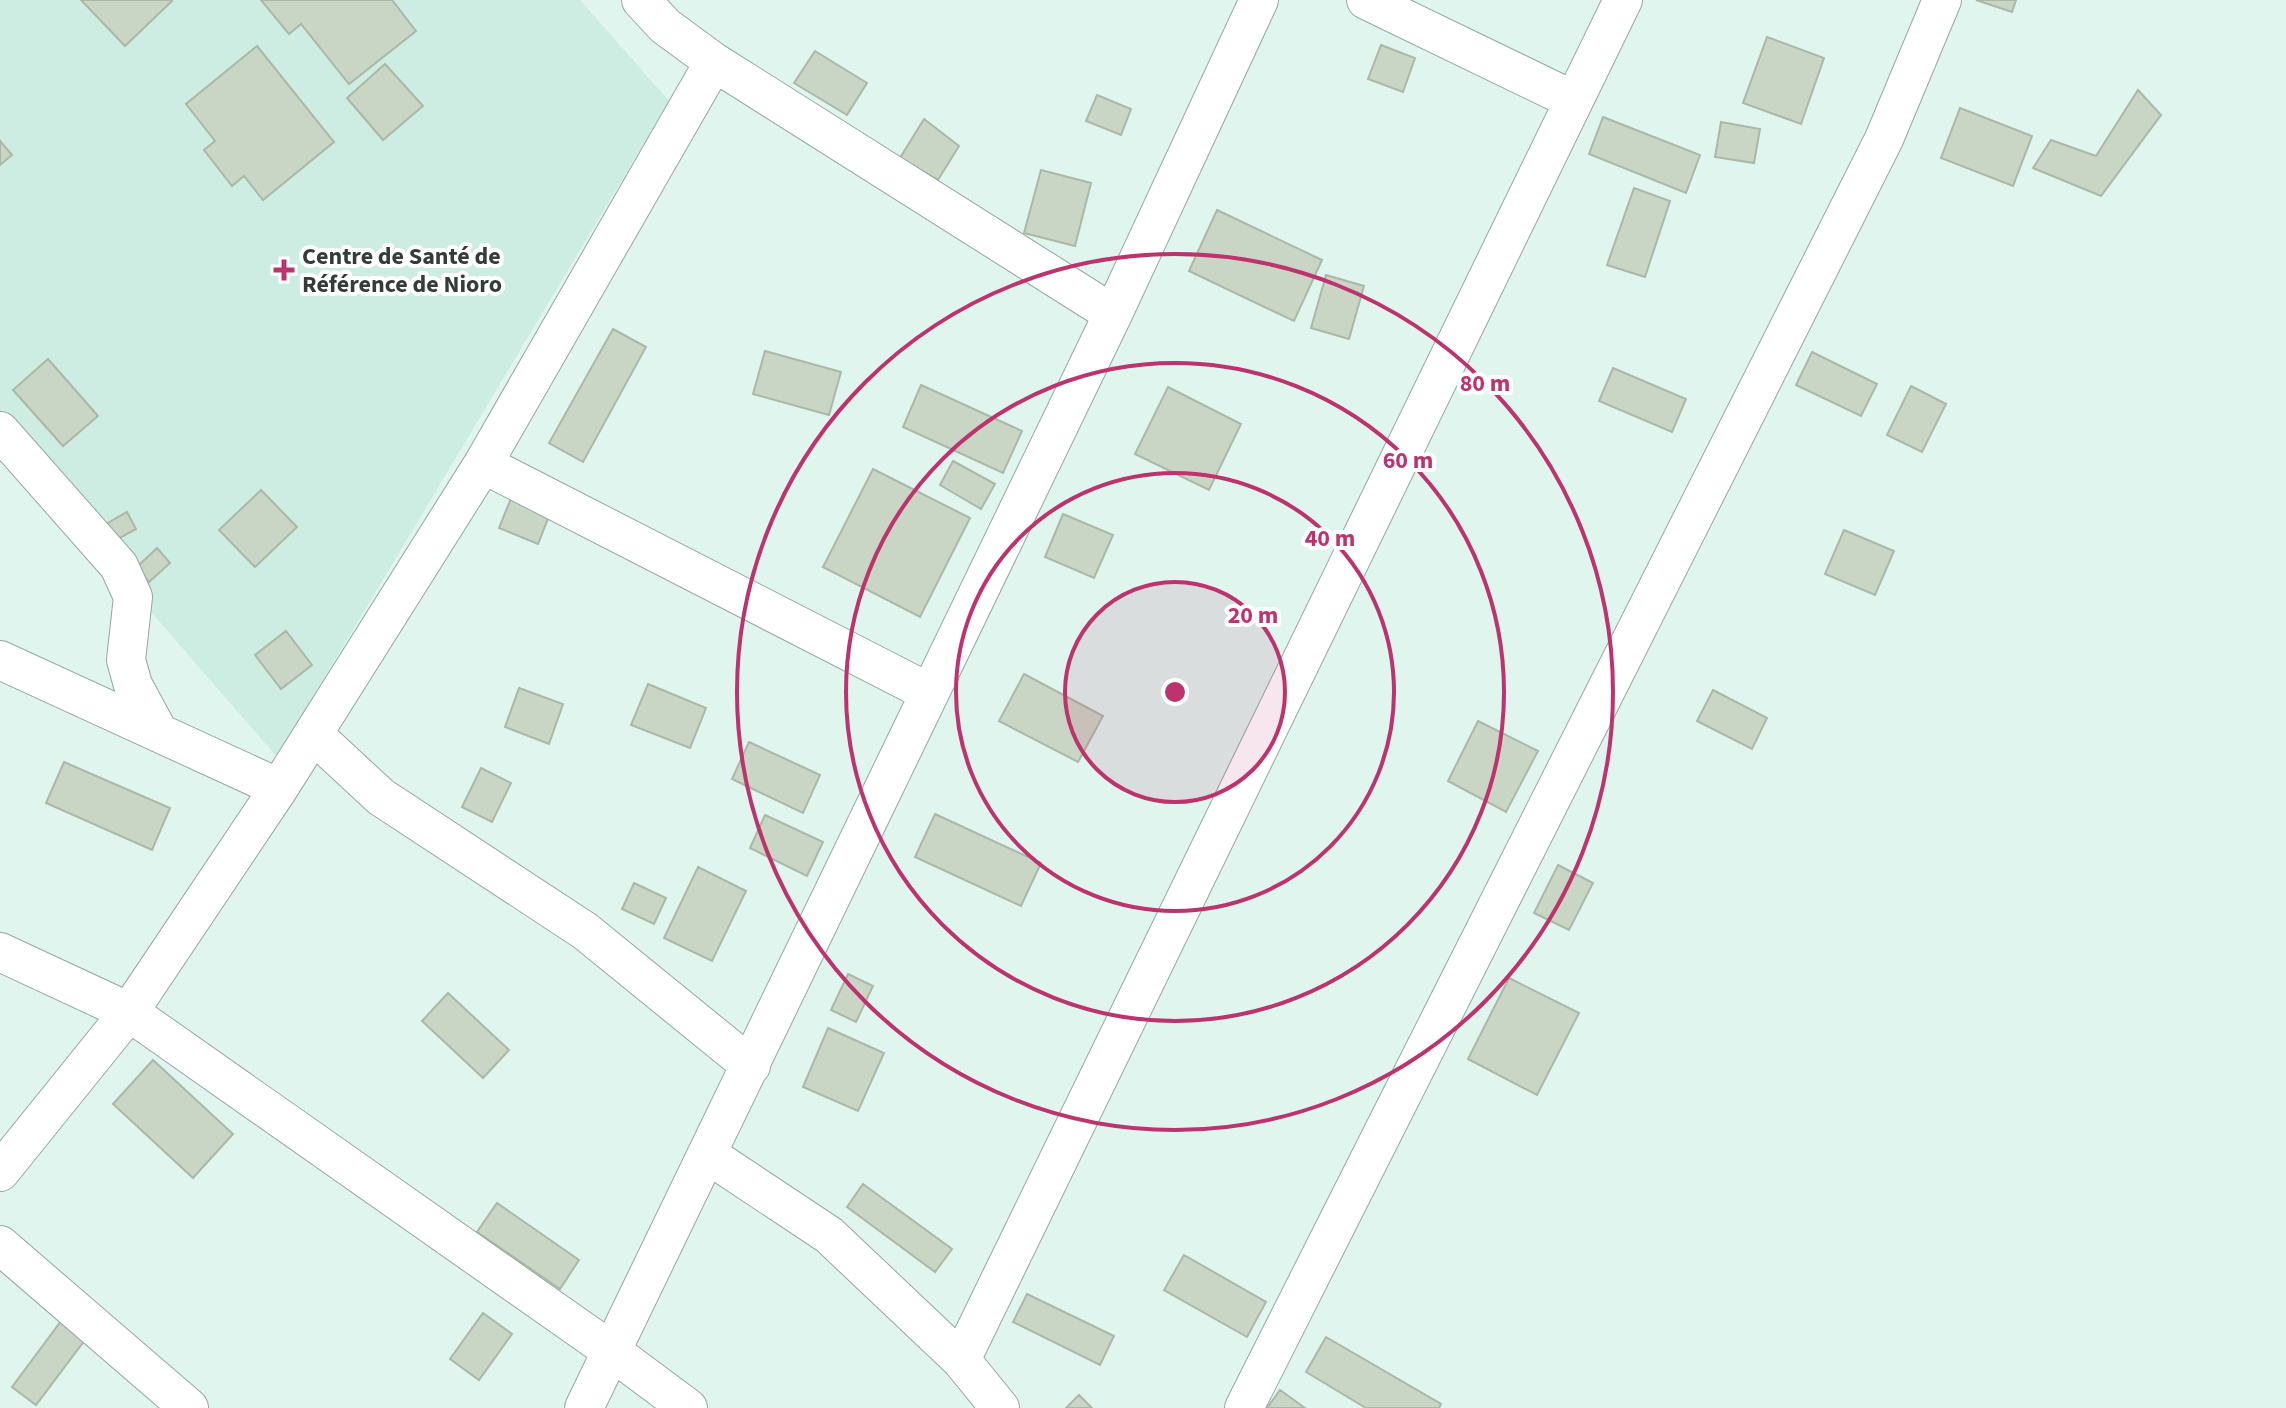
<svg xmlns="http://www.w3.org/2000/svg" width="2286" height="1408" viewBox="0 0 2286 1408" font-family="'Source Sans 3',sans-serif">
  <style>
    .built { fill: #cdece2 }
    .building { fill: #c9d5c5; stroke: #abb7a7; stroke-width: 2 }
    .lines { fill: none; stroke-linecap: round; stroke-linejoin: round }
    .minor-casing { stroke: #93a8a1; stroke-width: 40 }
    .minor { stroke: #fff; stroke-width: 38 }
    .ring { fill: none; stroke: #bd336d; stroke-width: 4 }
    .poi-dot { fill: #bd336d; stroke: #fff; stroke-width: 3 }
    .labels { text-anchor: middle; stroke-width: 8; stroke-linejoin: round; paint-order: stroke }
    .poi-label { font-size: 24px; font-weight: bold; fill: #333c39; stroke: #fff; text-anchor: start }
    .centre { fill: #bd336d; stroke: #fff; stroke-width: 4 }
    .ring-label { font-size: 24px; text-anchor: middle; font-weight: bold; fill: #bd336d; stroke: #fff; stroke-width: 8; stroke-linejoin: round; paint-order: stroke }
  </style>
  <rect width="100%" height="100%" fill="#dff5ee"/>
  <!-- built -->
  <path class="built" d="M0 0H580L669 101 277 757 0 438Z"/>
  <!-- building -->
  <path class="building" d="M81 0H171L172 1 125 46Z
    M261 0H392L416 31 349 84 301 24 289 34Z
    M1976 0H2016L2012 12Z
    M1767 37 1824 58 1801 124 1743 103Z
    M1381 45 1415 58 1403 92 1368 79Z
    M257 46 334 142 263 200 244 176 232 186 204 150 215 141 186 104Z
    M815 51 867 83 847 115 794 83Z
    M385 64 423 106 383 140 347 98Z
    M2138 90 2161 115 2101 196 2033 168 2051 140 2096 156Z
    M1097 95 1131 109 1121 135 1086 121Z
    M1960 108 2032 136 2013 186 1941 158Z
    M1603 117 1700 155 1686 193 1589 154Z
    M924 119 959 146 938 180 900 158Z
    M1721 122 1760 129 1754 163 1715 157Z
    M0 141 12 155 0 165Z
    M1041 170 1091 183 1075 246 1024 233Z
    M1634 188 1670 201 1645 277 1607 265Z
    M1217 210 1322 260 1294 321 1189 271Z
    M1326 275 1364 286 1349 339 1311 328Z
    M613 329 646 347 583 462 549 443Z
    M765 351 841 372 829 415 753 394Z
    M1812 352 1877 384 1861 416 1796 385Z
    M48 359 98 416 63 446 13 390Z
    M1613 368 1686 399 1672 432 1599 401Z
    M921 385 1022 431 1003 473 903 427Z
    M1911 386 1946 404 1922 452 1887 435Z
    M1168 387 1241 424 1209 490 1135 454Z
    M953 461 995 484 981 509 940 485Z
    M873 469 970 518 920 617 823 567Z
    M261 490 297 527 255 567 219 530Z
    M514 491 553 506 538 544 499 528Z
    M127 512 136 529 116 540 106 524Z
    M1063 514 1113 535 1094 578 1045 557Z
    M1844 530 1894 551 1875 595 1825 574Z
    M157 548 170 563 149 582 136 568Z
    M286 631 312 665 281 689 255 655Z
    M1024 674 1103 716 1078 762 999 721Z
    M648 684 706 708 690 748 631 725Z
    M519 688 563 704 549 744 505 727Z
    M1713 690 1767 718 1752 749 1697 721Z
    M1478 721 1538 751 1506 812 1448 781Z
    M749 742 820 775 803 813 732 779Z
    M64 762 170 808 152 850 46 803Z
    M481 768 511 783 492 822 462 807Z
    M935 814 1041 863 1021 906 915 857Z
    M765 815 823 842 807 876 750 848Z
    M1558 865 1593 883 1569 930 1534 913Z
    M698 867 746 891 712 961 664 938Z
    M634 883 666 898 654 924 622 909Z
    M848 974 873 986 856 1022 831 1010Z
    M1509 978 1579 1013 1537 1095 1468 1059Z
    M448 993 509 1050 483 1078 422 1021Z
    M828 1028 884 1053 858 1111 803 1087Z
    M153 1060 233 1134 193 1178 113 1104Z
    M863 1184 952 1249 935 1272 847 1207Z
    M497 1203 579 1260 560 1289 477 1232Z
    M1184 1255 1266 1302 1247 1337 1164 1290Z
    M1027 1294 1114 1336 1100 1365 1013 1322Z
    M67 1313 91 1332 36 1405 12 1387Z
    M483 1313 512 1334 479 1380 450 1359Z
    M1326 1337 1441 1404 1439 1408H1366L1306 1372Z
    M1280 1390 1305 1408H1267Z
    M1079 1395 1092 1408H1066Z"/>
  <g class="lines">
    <!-- minor casing -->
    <g class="minor-casing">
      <path id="minor" d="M641 0 665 26 714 62 1113 314
        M1366 0 1573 100
        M0 431 119 566 133 597 126 660 133 685 159 733
        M483 464 930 693
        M0 660 279 788
        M313 734 381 797 585 931 751 1066
        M0 952 129 1012 610 1350 688 1408
        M707 1154 829 1235 961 1360 1000 1408
        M0 1172 129 1012 279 788 483 464 714 62
        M0 1245 189 1408
        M961 1360 1623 0
        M584 1408 1113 314 1259 0
        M1244 1408 1884 139 1942 0"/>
    </g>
    <!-- minor -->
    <use href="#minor" class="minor"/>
  </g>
  <!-- distance rings -->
  <circle cx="1175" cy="692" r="110" fill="#bd336d" fill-opacity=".12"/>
  <g class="ring">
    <circle cx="1175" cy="692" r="110"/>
    <circle cx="1175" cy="692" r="219"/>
    <circle cx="1175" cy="692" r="329"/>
    <circle cx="1175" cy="692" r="438"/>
  </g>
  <!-- markers -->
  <path class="poi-dot" d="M280 258h8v8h8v8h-8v8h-8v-8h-8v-8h8z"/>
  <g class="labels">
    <!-- poi labels -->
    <g class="poi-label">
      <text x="302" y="264">Centre de Santé de<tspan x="302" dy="28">Référence de Nioro</tspan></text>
    </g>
  </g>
  <circle cx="1175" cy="692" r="12" class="centre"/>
  <g class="ring-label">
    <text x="1485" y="391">80 m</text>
    <text x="1408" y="468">60 m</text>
    <text x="1330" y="546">40 m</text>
    <text x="1253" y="623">20 m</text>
  </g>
</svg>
